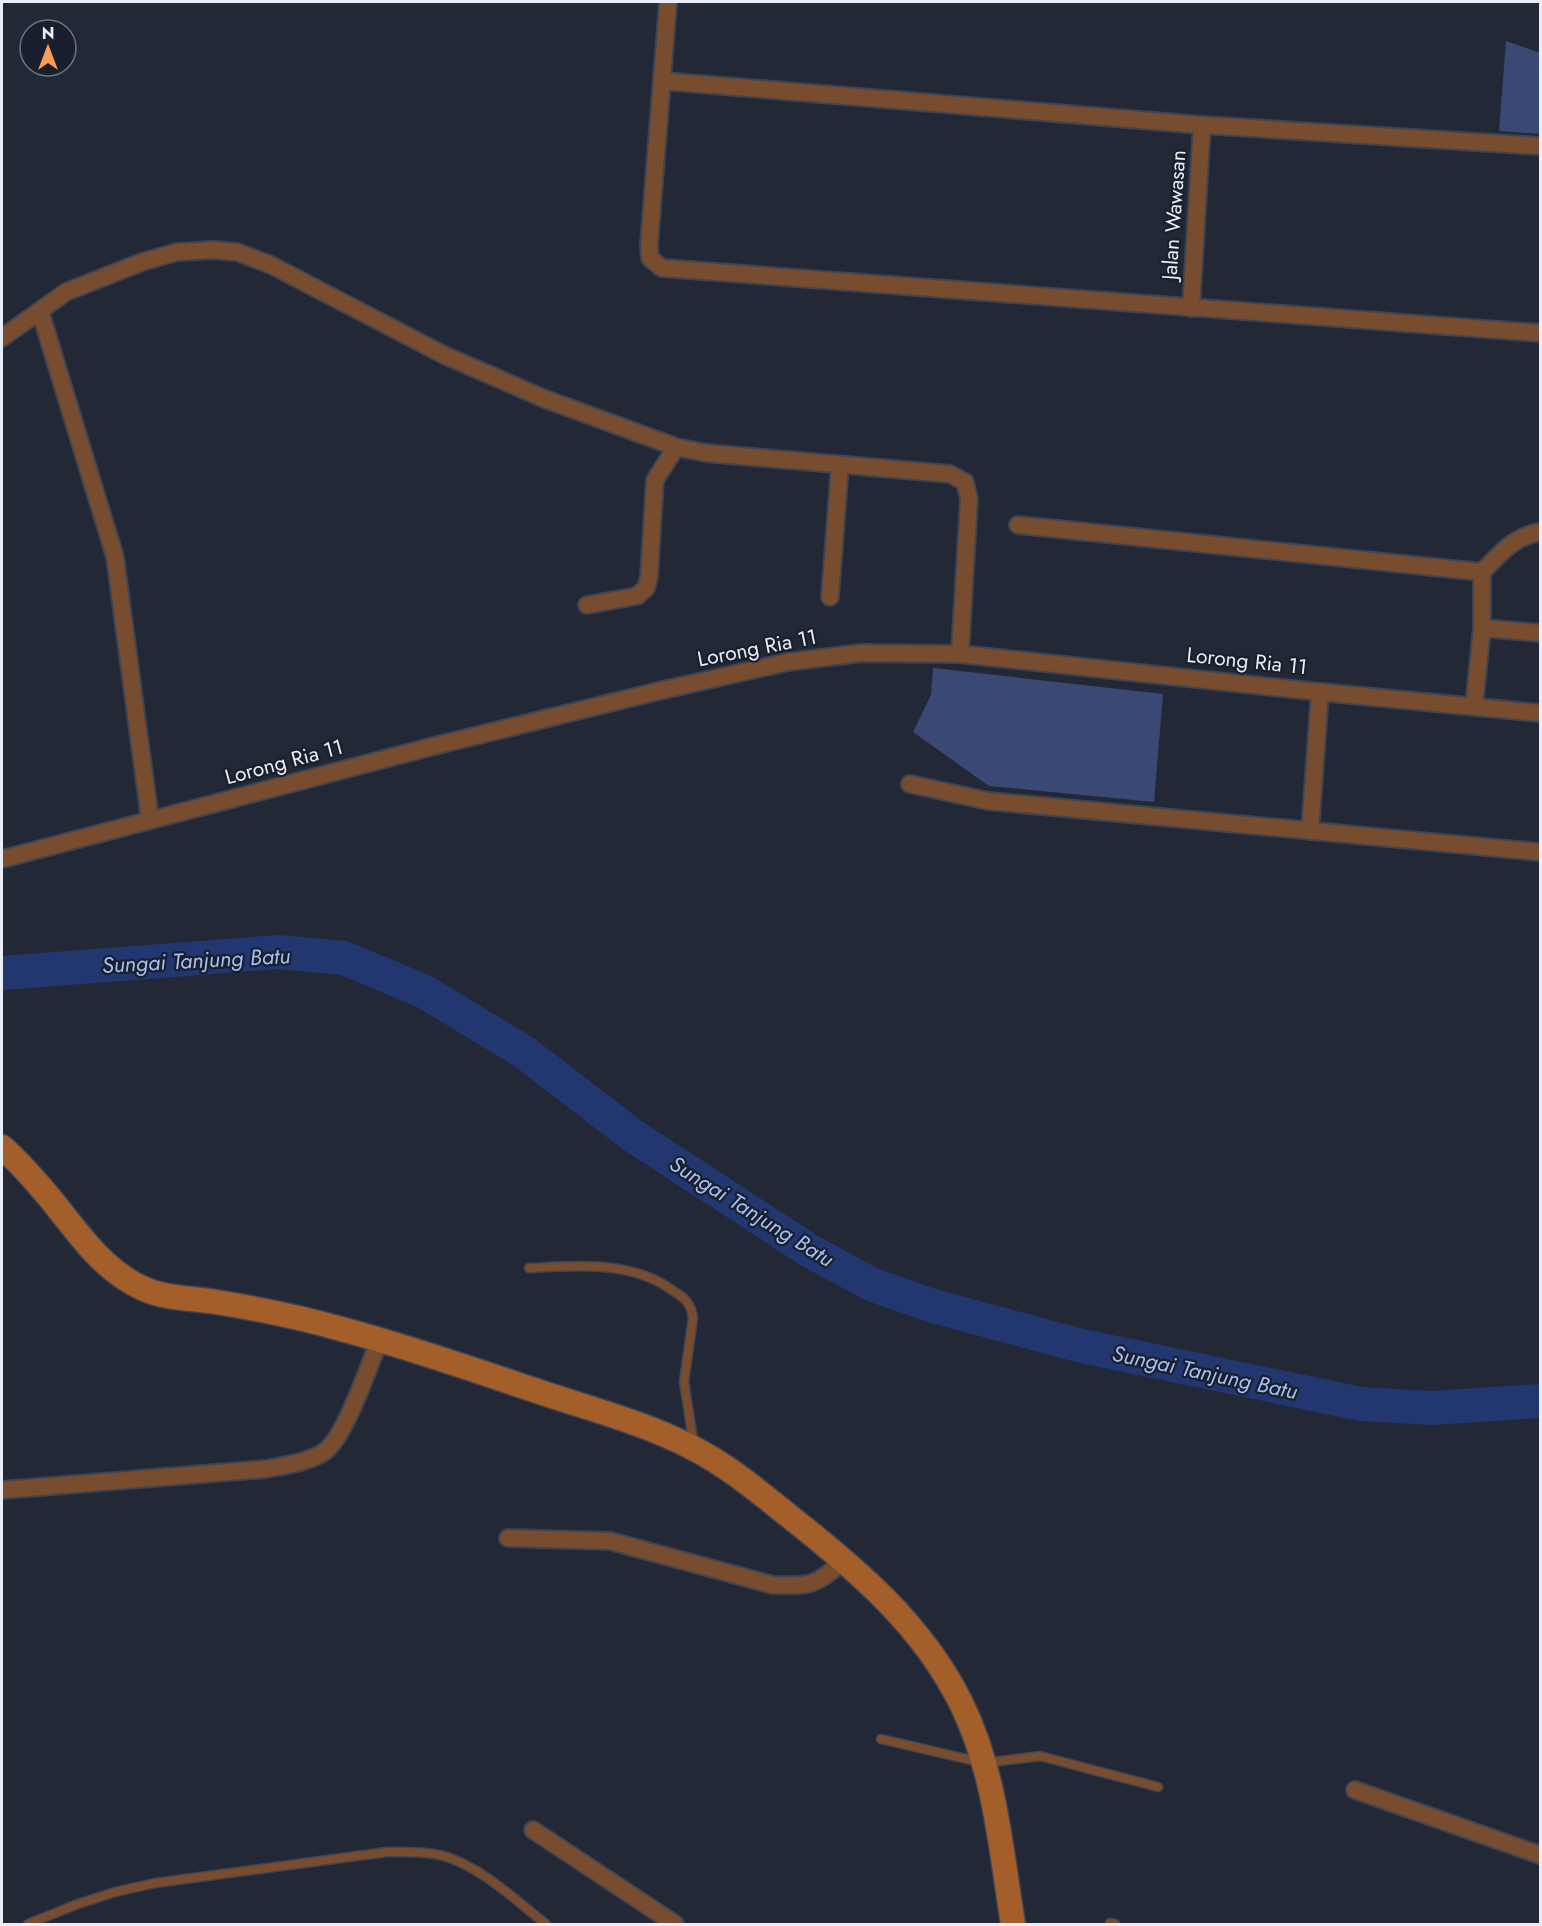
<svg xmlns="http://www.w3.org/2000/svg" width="1542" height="1926" viewBox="0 0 1542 1926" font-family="Jost,sans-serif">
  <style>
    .green { fill: #394974 }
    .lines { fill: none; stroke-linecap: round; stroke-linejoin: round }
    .river { stroke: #223670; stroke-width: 34 }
    .lane-casing { stroke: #3f4451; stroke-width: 11 }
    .street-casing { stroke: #3f4451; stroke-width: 20 }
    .secondary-casing { stroke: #3f4451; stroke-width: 27 }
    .lane { stroke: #784c2e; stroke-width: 8 }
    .street { stroke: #784c2e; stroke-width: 16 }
    .secondary { stroke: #a35e2a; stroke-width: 24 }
    .labels { text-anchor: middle; stroke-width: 4.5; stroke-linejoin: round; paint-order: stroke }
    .street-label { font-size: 21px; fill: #eaeef8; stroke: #191f2c }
    .water-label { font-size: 22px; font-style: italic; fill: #a8bff4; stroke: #191f2c }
  </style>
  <rect width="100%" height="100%" fill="#232836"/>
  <!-- green -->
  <path class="green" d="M1506 41 1540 53V134L1499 131Z
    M933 668 1163 694 1154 802 989 786 913 732 931 695Z"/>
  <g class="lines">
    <!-- river -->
    <path class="river" d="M2 973 279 952 344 958 425 992 524 1052 632 1135 810 1251 873 1285 933 1306 1082 1346 1361 1404 1432 1408 1540 1401"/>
    <!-- lane casing -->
    <g class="lane-casing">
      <path id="lane" d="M529 1268C576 1266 631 1260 672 1290 685 1298 691 1303 693 1318L684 1382 694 1446
        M881 1739 984 1763 1040 1756 1158 1787
        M1110 1923 1115 1924
        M28 1924 75 1905 115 1892 155 1883 387 1852C407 1852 428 1851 447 1857 485 1870 515 1900 546 1924"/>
    </g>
    <!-- street casing -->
    <g class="street-casing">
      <path id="street" d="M668 2 649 245 650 258 662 268 1540 333
        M662 81 1202 125 1540 146
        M1191 308 1202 125
        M40 311 115 557 150 820
        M2 338 66 292 142 262 177 252 214 250 237 252 271 265 444 355 545 399 676 447 706 453 950 474 965 482 969 499 960 654
        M1018 525 1482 572
        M830 597 840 465
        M587 605 637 596 646 588 649 577 655 480 676 447
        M1482 628 1540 633
        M1474 706 1482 628V572C1500 554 1514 536 1540 532
        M910 784 988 801 1540 852
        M1310 831 1320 692
        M2 859 438 745 663 690 788 662 861 653 960 654 1320 692 1540 713
        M2 1490 266 1469C286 1465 306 1463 324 1452 345 1438 369 1365 380 1339
        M508 1538 610 1541 773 1585C811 1586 816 1586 844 1560
        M1355 1790 1540 1855
        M533 1830 675 1924"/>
    </g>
    <!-- secondary casing -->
    <g class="secondary-casing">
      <path id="secondary" d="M2 1147C19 1162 34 1179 49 1197 77 1231 101 1269 142 1288 165 1299 192 1298 216 1302 260 1309 303 1318 345 1330 412 1348 477 1371 543 1393 594 1410 645 1423 693 1448 728 1466 758 1491 789 1516 856 1569 922 1624 961 1703 995 1771 1001 1850 1013 1924"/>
    </g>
    <!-- lane -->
    <use href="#lane" class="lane"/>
    <!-- street -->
    <use href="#street" class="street"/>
    <!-- secondary -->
    <use href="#secondary" class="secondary"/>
  </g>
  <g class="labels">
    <!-- street labels -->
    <g class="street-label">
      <text transform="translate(1174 215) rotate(-86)" y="7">Jalan Wawasan</text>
      <text transform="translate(757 648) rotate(-11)" y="7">Lorong Ria 11</text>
      <text transform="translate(1247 661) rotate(6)" y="7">Lorong Ria 11</text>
      <text transform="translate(284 762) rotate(-15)" y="7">Lorong Ria 11</text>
    </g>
    <!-- water labels -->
    <g class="water-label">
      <text transform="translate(196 960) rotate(-3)" y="8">Sungai Tanjung Batu</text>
      <text transform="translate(752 1211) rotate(32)" y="8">Sungai Tanjung Batu</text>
      <text transform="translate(1205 1372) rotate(12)" y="8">Sungai Tanjung Batu</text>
    </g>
  </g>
  <!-- border -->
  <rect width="1542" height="1926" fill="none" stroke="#eaeef8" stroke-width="6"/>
  <!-- north arrow -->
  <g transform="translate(48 48)"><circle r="28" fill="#191f2c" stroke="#6d727e" stroke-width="1.5"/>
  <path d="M0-4.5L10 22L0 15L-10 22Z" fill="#fd9c56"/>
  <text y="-9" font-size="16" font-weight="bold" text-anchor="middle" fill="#eaeef8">N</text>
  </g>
</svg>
